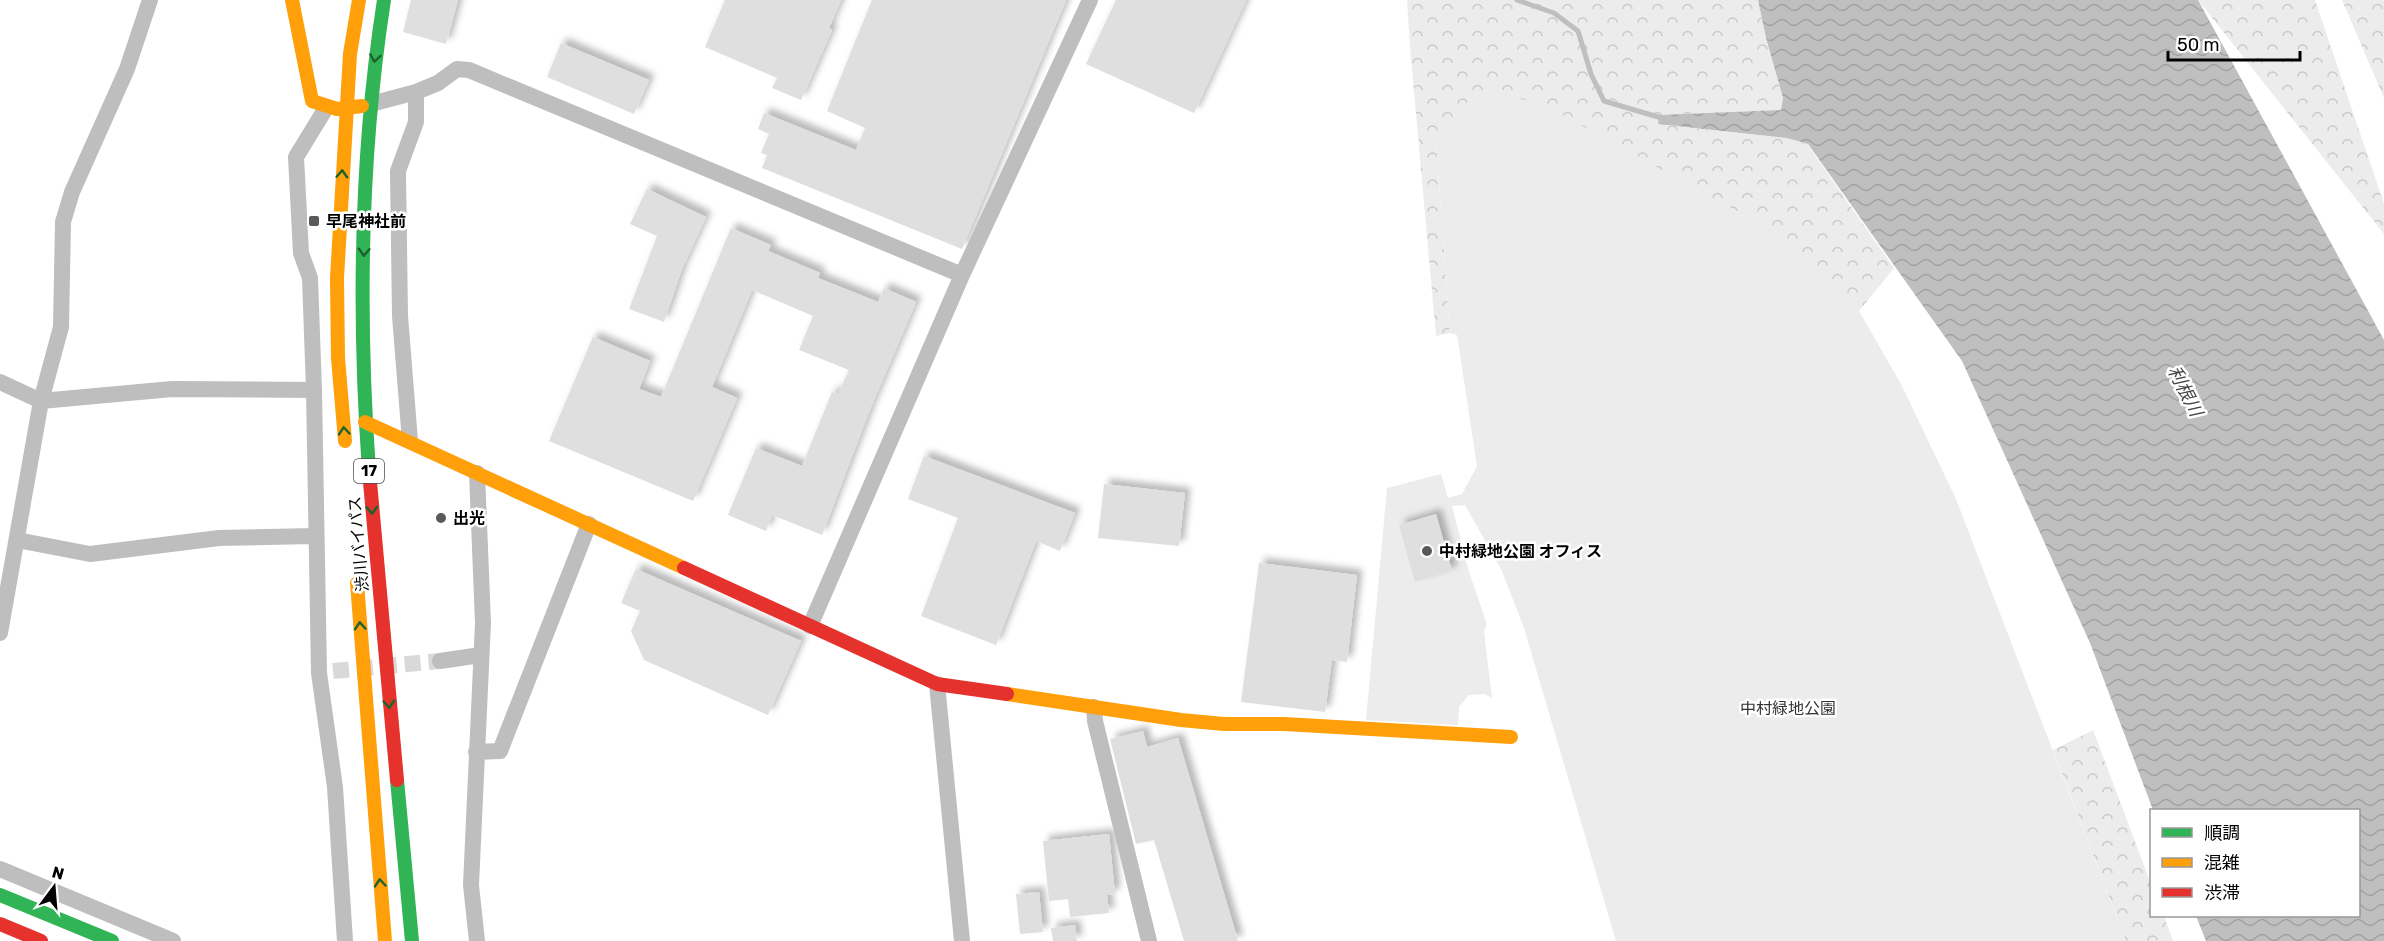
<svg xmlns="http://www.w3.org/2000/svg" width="2384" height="941" viewBox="0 0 2384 941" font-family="Rubik,'Noto Sans JP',sans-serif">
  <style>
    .forest { fill: url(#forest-crowns) }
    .park { fill: #ececec }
    .water { fill: url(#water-waves) }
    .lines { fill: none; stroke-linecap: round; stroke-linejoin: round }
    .stream { stroke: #bfbfbf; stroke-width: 5 }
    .building { fill: #dfdfdf; filter: url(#shadow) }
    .street-tunnel { stroke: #d9d9d9; stroke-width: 16; stroke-dasharray: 16 8; stroke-linecap: butt }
    .street { stroke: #bebebe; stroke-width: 16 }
    .fast { stroke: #30b455; stroke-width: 14 }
    .slow { stroke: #ff9f0a; stroke-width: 14 }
    .jam { stroke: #e5322d; stroke-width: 14 }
    .oneway { stroke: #1a632f }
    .poi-dot { fill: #595959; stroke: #fff; stroke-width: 2 }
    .labels { text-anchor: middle; stroke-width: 5; stroke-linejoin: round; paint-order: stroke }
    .shield { fill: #fff; stroke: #4c4c4c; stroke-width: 1.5 }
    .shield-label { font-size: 15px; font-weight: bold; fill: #000 }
    .poi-label { font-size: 16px; font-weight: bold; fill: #000; stroke: #fff; text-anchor: start }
    .street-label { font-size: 16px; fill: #000; stroke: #fff }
    .park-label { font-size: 16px; fill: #333; stroke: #fff }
    .water-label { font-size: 18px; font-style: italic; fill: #444; stroke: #fff }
  </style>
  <defs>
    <pattern id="forest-crowns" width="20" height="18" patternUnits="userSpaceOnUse" patternTransform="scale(1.5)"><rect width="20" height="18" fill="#ececec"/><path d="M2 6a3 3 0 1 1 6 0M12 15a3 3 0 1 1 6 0" fill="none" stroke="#c9c9c9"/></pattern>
    <pattern id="water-waves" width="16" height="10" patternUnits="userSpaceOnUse" patternTransform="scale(1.5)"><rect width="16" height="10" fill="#bfbfbf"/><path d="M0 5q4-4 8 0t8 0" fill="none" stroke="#a2a2a2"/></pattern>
    <filter id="shadow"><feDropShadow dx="5.5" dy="-5.5" stdDeviation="3" flood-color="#0004"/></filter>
  </defs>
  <rect width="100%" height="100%" fill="#fff"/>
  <!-- forest -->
  <path class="forest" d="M1407 0H1758L1766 38 1783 99 1781 110 1659 115 1658 124 1788 138 1807 144 1894 268 1859 311 1816 275 1477 92 1451 120 1436 141 1450 333 1436 336 1410 47Z
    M2198 0H2315L2384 204V234Z
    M2342 0H2384V98Z
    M2093 730 2151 884 2152 916H2164L2173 941H2126L2053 750Z"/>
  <!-- park -->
  <path class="park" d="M1477 92 1539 102 1757 222 1859 311 1901 384 1956 499 2126 941H1616L1524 628 1502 571 1465 505 1452 506 1469 572 1487 624 1484 632 1492 698 1484 694 1469 695 1459 707 1458 725 1366 720 1387 488 1441 474 1448 498 1462 494 1477 466 1457 335 1450 333 1436 141 1451 120Z"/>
  <!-- water -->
  <path class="water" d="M1758 0H2198L2384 340V941H2206L2196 916H2358V810H2153L2090 643 1962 361 1808 144 1787 138 1658 124 1659 115 1781 110 1783 98 1766 38Z"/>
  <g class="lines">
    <!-- stream -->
    <path class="stream" d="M1517 0 1554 13 1578 31 1591 74 1604 101 1665 119"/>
  </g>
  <!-- building -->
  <path class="building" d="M411 0H458L446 44 403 32Z
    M725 0H841L829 28 832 30 801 100 772 88 777 78 705 47Z
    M872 0H1066L962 249 762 168 767 155 761 153 769 134 758 129 764 113 856 150 865 128 827 111Z
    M1116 0H1246L1194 113 1086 64Z
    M561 43 649 80 634 114 547 77Z
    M647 189 706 217 682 269 664 322 629 309 657 236 630 224Z
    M731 228 771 245 768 251 820 273 818 278 878 302 884 288 916 302 871 407 822 535 772 515 766 531 728 515 756 448 802 466 832 392 838 394 849 370 799 350 813 316 752 290 712 387 737 398 693 501 549 441 593 337 650 361 639 389 661 397Z
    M924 456 1075 513 1060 551 1036 541 996 645 921 616 958 518 908 499Z
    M1104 484 1185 493 1179 546 1098 538Z
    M1436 514 1452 571 1415 582 1399 525Z
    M1259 563 1357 575 1347 662 1332 660 1325 712 1241 702Z
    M636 569 801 641 768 715 644 660 631 631 640 611 621 603Z
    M1143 731 1147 747 1178 738 1238 941H1184L1154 840 1136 844 1110 739Z
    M1109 834 1115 894 1107 895 1109 913 1070 917 1068 899 1049 901 1043 841Z
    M1039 892 1043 932 1020 934 1016 894Z
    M1075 925 1077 941H1053L1051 928Z"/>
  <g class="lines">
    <!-- street-tunnel -->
    <path class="street-tunnel" d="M333 671 440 661"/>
    <!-- street -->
    <path class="street" d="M371 104 416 92 438 83 457 69 469 70 962 275
      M326 108 296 157 301 253 310 278 314 390 319 673 335 787 345 941
      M0 382 41 401 172 389 314 390
      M410 441 400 316 398 171 416 122V92
      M17 540 90 554 219 538 315 536
      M810 626 962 275 1090 0
      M0 633 41 401 61 327 63 222 72 192 127 69 150 0
      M440 661 481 655
      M937 684 962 941
      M1094 707 1095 721 1149 941
      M476 752 500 751 589 524
      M0 869 173 941
      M477 941 471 885 483 623 477 473"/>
    <!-- fast -->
    <path class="fast" d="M369 471C358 315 360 155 384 0
      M397 780 412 941
      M0 895 112 941"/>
    <!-- slow -->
    <path class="slow" d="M292 0 312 101 337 109 362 106
      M365 422 684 568
      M345 441 338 358 337 278 350 54 359 0
      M357 583 385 941
      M1007 694 1181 720 1224 724H1284L1511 737"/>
    <!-- jam -->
    <path class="jam" d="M369 471 397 780
      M684 568 937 684 1007 694
      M0 924 41 941"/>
  </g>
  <!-- one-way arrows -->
  <defs><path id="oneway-chevron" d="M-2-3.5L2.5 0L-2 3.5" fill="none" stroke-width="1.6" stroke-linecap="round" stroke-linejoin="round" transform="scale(1.5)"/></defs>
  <g class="oneway">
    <use href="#oneway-chevron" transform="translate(375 58) rotate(99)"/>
    <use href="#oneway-chevron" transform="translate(342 174) rotate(-87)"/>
    <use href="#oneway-chevron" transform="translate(364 252) rotate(92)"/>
    <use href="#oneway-chevron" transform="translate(344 431) rotate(-95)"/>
    <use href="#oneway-chevron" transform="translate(372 510) rotate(86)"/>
    <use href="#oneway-chevron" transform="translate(360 626) rotate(-94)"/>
    <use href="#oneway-chevron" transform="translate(389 704) rotate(85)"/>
    <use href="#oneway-chevron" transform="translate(380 883) rotate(-95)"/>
  </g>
  <!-- markers -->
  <g class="poi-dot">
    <rect x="308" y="215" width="12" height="12" rx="3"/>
    <circle cx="441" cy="518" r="6"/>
    <circle cx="1427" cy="551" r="6"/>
  </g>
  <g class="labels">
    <!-- shield labels -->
    <rect class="shield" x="354" y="459" width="30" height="24" rx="4.5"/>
    <g class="shield-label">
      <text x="369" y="476">17</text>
    </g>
    <!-- poi labels -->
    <g class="poi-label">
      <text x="326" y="227">早尾神社前</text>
      <text x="453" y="524">出光</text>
      <text x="1439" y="557">中村緑地公園 オフィス</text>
    </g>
    <!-- street labels -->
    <g class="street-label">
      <text transform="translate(358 544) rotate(-95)" y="6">渋川バイパス</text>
    </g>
    <!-- park labels -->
    <g class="park-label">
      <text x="1788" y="714">中村緑地公園</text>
    </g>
    <!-- water labels -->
    <g class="water-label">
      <text transform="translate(2185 391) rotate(63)" y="6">利根川</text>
    </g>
  </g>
  <!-- legend -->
  <rect x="2150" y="809" width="210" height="108" fill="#ffffff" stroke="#999999" stroke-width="1.5"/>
  <rect x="2162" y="828" width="30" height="9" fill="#30b455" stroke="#999999" stroke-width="1.5"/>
  <text x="2204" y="839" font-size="18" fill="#000000">順調</text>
  <rect x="2162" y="858" width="30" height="9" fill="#ff9f0a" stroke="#999999" stroke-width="1.5"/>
  <text x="2204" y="869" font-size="18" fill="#000000">混雑</text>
  <rect x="2162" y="888" width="30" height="9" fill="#e5322d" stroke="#999999" stroke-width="1.5"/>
  <text x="2204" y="899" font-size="18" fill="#000000">渋滞</text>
  <!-- north arrow -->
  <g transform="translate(54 887) rotate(16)" stroke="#ffffff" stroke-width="4.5" paint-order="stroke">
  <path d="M0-4.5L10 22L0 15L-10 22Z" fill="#000000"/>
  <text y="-9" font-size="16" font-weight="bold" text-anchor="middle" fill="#000000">N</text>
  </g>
  <!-- scale -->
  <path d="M2168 51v9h132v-9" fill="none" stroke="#000000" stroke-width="3"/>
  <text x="2177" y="51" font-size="18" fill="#000000" stroke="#ffffff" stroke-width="4.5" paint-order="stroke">50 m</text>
</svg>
